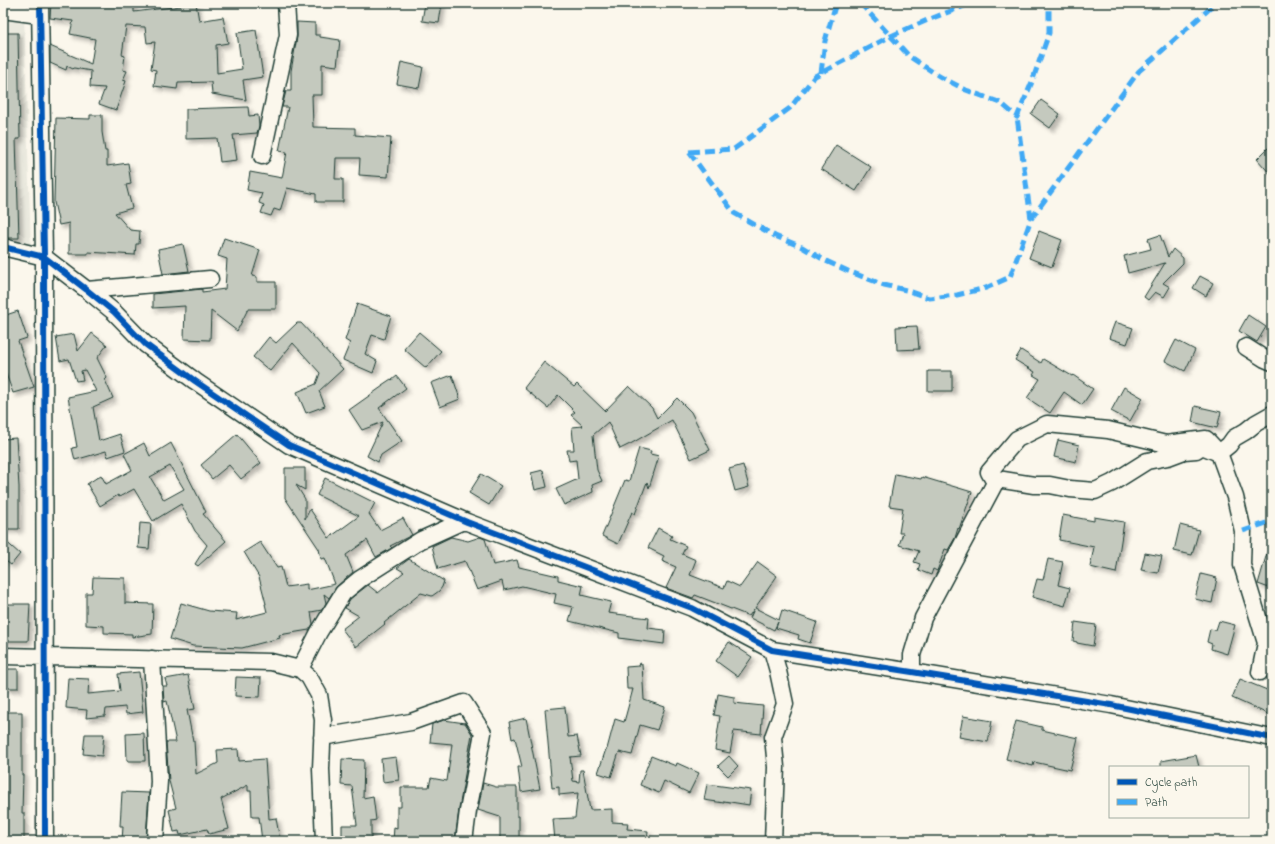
<svg xmlns="http://www.w3.org/2000/svg" width="1275" height="844" viewBox="0 0 1275 844" font-family="'Indie Flower',sans-serif">
  <style>
    .built { fill: #eae9de }
    .building { fill: #c4c9be; stroke: #1f3d34; fill-rule: evenodd; filter: url(#shadow) }
    .lines { fill: none; stroke-linecap: round; stroke-linejoin: round }
    .minor-casing { stroke: #1f3d34; stroke-width: 19 }
    .minor { stroke: #fbf7ec; stroke-width: 16 }
    .quiet { stroke: #3fa9f5; stroke-width: 5; stroke-dasharray: 10 5; stroke-linecap: butt }
    .cycleway-casing { stroke: #fbf7ec; stroke-width: 8 }
    .cycleway { stroke: #0057b8; stroke-width: 6 }
  </style>
  <defs>
    <filter id="shadow"><feDropShadow dx="3.5" dy="3.5" stdDeviation="2" flood-color="#0004"/></filter>
  </defs>
  <rect width="100%" height="100%" fill="#fbf7ec"/>
  <filter id="ink" filterUnits="userSpaceOnUse"><feTurbulence type="fractalNoise" baseFrequency=".025" numOctaves="2"/><feDisplacementMap in="SourceGraphic" scale="8" xChannelSelector="R" yChannelSelector="G"/><feConvolveMatrix kernelMatrix="1 2 1 2 8 2 1 2 1" color-interpolation-filters="sRGB"/></filter>
  <g filter="url(#ink)">
    <!-- built -->
    <path class="built" d="M3 10 24 12 31 254 3 246Z"/>
    <!-- building -->
    <path class="building" d="M51 3H134V12L181 6V3H196L199 21 223 17 228 43 216 45 217 73 242 69 237 33 256 30 263 77 243 80 246 100 212 94 211 82 178 83 177 89 154 86 156 70 151 69 155 42 147 43 145 27 126 26 122 55 125 56 123 70 127 71 123 80 126 81 116 110 99 104 105 88 90 87 91 71 74 68 73 69 67 66 66 70 50 63V46L91 64 95 39 70 34 73 21 50 18Z
      M425 3H442L439 23 422 21Z
      M297 22 315 23V35H320V37L340 40 337 66 322 64V95H312L313 127 355 128V135L391 138 388 177 359 175 360 158H336L335 179H343V202H316V194L287 188 280 211 274 209 271 216 261 213 264 205 259 203 262 193 247 190 250 172 282 178 287 152 279 151 288 107H282L286 91H291V71L297 37Z
      M3 33H18L20 139H16L19 238H3Z
      M401 62 423 67 419 88 397 84Z
      M1041 100 1060 114 1050 128 1031 114Z
      M248 107 249 116 258 115 259 126 257 133 233 135 237 160 220 162 217 138 186 139V109Z
      M90 115H102V132L105 151H107V166L128 163 131 184 126 185 132 208 115 213 130 230 140 231 139 244H136L135 255 88 252V254H69V223L59 225 54 202 56 118 90 119Z
      M1272 144V176L1257 159Z
      M836 145 871 167 856 191 821 169Z
      M1039 231 1062 240 1052 267 1029 258Z
      M1160 235 1168 257 1173 249 1183 258V263L1163 283 1170 287 1164 297 1155 292 1148 300 1144 297 1165 263 1128 273 1124 256 1151 249 1148 239Z
      M224 238 260 250 252 276 257 277V282H276V309H248L237 331 211 311 210 340 184 339 185 306 153 308V294L202 289V292L225 289 227 259 218 256Z
      M183 244 189 271 163 274 158 249Z
      M1200 276 1213 283 1206 296 1193 288Z
      M357 304 391 316 384 339 372 335 365 354 377 361 373 373 343 360 350 343 345 340Z
      M18 311 27 338 18 341 34 387 13 393 3 366V316Z
      M1248 315 1266 327 1257 342 1239 331Z
      M1115 322 1133 328 1127 344 1109 338Z
      M297 323H301L343 369 319 391 325 406 306 413 297 392 316 384 320 373 293 343 270 371 253 357 269 337 276 343Z
      M917 326 919 349 897 350 896 327Z
      M419 332 441 351 426 368 404 349Z
      M92 333 107 345 97 358 107 378 105 380 113 398 93 407 99 441 120 434 125 451 108 457 106 451 75 460 72 448 77 447 68 397 96 391 85 370 81 371 83 380 76 381 69 359 60 361 56 337 74 334 78 351Z
      M1176 340 1195 350 1185 371 1165 361Z
      M1021 350 1041 363 1043 359 1072 376 1073 375 1093 389 1082 405 1064 392 1050 413 1027 398 1040 379 1033 375 1035 372 1015 360Z
      M544 362 574 387 577 384 605 411 629 386 652 408 657 418 677 398 691 412 710 450 691 459 672 420 632 443 620 449 608 422 593 435 597 470 602 481 592 485 593 492 564 505 556 489 578 479 576 460 569 461 567 450H574L572 427 583 426 571 415 575 412 558 395 548 408 524 388Z
      M928 371H952V391H928Z
      M452 375 460 399 440 407 431 383Z
      M397 376 406 388 379 408 402 441 381 455 378 462 367 456 383 422 362 430 349 410 383 386 382 385 391 379 392 380Z
      M1124 387 1143 398 1130 421 1111 411Z
      M1195 406 1221 412 1217 428 1192 422Z
      M237 434 261 463 241 479 229 465 212 479 201 465Z
      M16 438 19 487V529H3V439Z
      M1058 440 1079 445 1076 462 1054 457Z
      M144 443 150 456 171 443 206 512 203 514 226 541 198 566 195 564 207 545 195 531 181 504 153 521 134 489 119 497 118 495 100 506 87 484 101 475 106 484 132 470 124 454ZM170 466 184 489 164 500 150 477Z
      M639 448 651 451 650 454 659 456 649 488 647 482 635 514 632 512 618 544 602 536 625 480 629 481Z
      M743 465 749 487 735 491 729 469Z
      M285 468H305V490L296 485 305 499V519L310 509 329 538 359 516 317 495 325 478 375 503 369 514 380 530 403 518 412 535 390 546 392 548 376 557 367 540 346 555 353 572 337 586 329 598 324 594 326 603 322 610 311 612 313 624 309 630 279 635 280 638 242 648 193 646 170 639 181 603 209 611 237 613 236 620 267 612 265 604H266L259 577 244 552 260 542 277 568 281 567 286 587 307 584V590L335 584 325 558 321 559 319 549 285 498Z
      M543 470 547 487 535 490 531 473Z
      M481 474 501 486 489 505 469 493Z
      M895 474 921 479 922 477 972 492 959 529 958 528 955 538 948 550 945 549 937 571 933 569 931 575 918 570 920 564 914 562 919 551 899 545 903 533H899L903 508 889 506Z
      M1063 515 1094 521V517L1124 522 1116 573 1090 567 1094 547 1059 540Z
      M140 523 151 524 149 549 138 548Z
      M1180 525 1199 530 1192 555 1174 551Z
      M658 528 672 536 670 539 686 546 682 554 696 560 690 575 724 588 727 581 740 587 758 562 777 576 755 608 779 620 782 610 817 622 810 643 798 639 799 635 776 628 778 622 774 630 750 618 754 609 749 616 695 595 693 598 666 588 676 567 662 561 664 556 648 548Z
      M451 537 468 541 480 537 485 539 493 565 517 560 519 567 558 576V580L583 586 581 595 611 602 608 613 649 618 648 628 665 630 664 644 619 638V633L569 621 573 607 554 603 556 594 522 586 504 590 502 581 477 590 465 561 438 569 432 546Z
      M3 539 20 554 11 565 3 559Z
      M1269 546H1272V589L1258 584Z
      M1145 553 1162 556 1158 573 1141 570Z
      M409 559 444 581 442 587 439 591 432 596 421 593 384 623 385 624 356 647 342 629 359 616 345 608 350 599 368 585 378 593 404 572 397 568Z
      M1048 559 1063 562 1058 585 1070 588 1065 606 1032 597 1037 579 1043 580Z
      M1201 574 1217 578 1212 603 1195 599Z
      M93 577 125 578V603L153 604 152 634 132 637V634L104 633V626L86 625V593H92Z
      M3 604H30L28 641H3Z
      M1219 621 1235 625 1227 654 1211 649 1212 644 1207 642 1210 629 1216 630Z
      M1075 622 1096 625 1093 646 1077 643V642L1073 641Z
      M729 642 752 657 738 677 716 661Z
      M640 663 642 664 644 700 665 707 657 730 640 725 632 755 619 752 611 777 598 773 606 749H607L615 719 624 722 633 689H627L626 667 639 666Z
      M4 669H18V688H4Z
      M139 672 143 712 126 714 125 707 106 709 105 716 86 718 87 710 66 708 68 678 89 679 88 694 120 691 118 674Z
      M188 675 195 709 187 710 193 741H194L196 774 218 763 217 750 238 749 239 761 265 759 269 819 276 818 280 841H262L259 817H252L251 791H248V785L221 799 229 829 209 834 207 829 180 835 179 831 174 832 169 810 176 808 169 781 166 742H176L167 701 164 702 163 686H167L165 679Z
      M236 677 261 678 260 697 235 696Z
      M1240 679 1272 692V705L1268 714 1232 698Z
      M718 694 734 697V703L763 706 761 734 734 731 730 753 715 750 720 716 714 715Z
      M565 707 568 737 577 736 581 756 570 757 573 781 579 782 580 770H583L590 810 612 809V822L628 823 627 829 648 831 647 841H592V840L555 841 553 819 575 818 578 793 559 795V787L552 788 545 709Z
      M3 712H22V775H23L22 813H24V841H3L5 759H3Z
      M963 716 992 721 988 742 959 737Z
      M526 718 540 789 521 792 518 767H522L515 738 512 739 509 722Z
      M444 720 465 723 472 734 459 809 455 841H393L394 827 397 828V807H401V787H429L431 778 447 781 452 744 430 742 432 724Z
      M1016 721 1042 727V730L1078 738 1070 770 1034 762 1033 766 1006 759Z
      M144 733 145 761H127L126 734Z
      M85 734H104L102 756 83 754Z
      M1196 755 1199 767H1161V761Z
      M651 756 676 766 677 763 699 773 689 793 664 781 659 793 640 785Z
      M729 756 738 766 728 776 718 766Z
      M396 757 399 780 383 782 381 759Z
      M342 759 364 760 363 798 373 796 376 820 371 821V841H342V825H357L352 786 341 785Z
      M483 783 496 787H517V816H519V840H500V817L478 810Z
      M707 784 751 790 749 805 724 801V803L704 800Z
      M122 792 149 793 146 841H122L123 826H120Z"/>
    <g class="lines">
      <!-- minor casing -->
      <g class="minor-casing">
        <path id="minor" d="M40 3 44 257 45 841
          M3 10 39 15
          M262 156 288 35 286 3
          M3 247 44 257 87 290 114 312 145 344 195 381 289 445 467 522 692 608 772 650 912 672 1111 705 1272 738
          M87 290 210 279
          M1246 347 1265 359 1272 362
          M997 479H993L989 472 1017 439 1047 424 1108 430 1166 444 1206 439 1219 453 1235 497 1243 531 1242 565 1266 643 1260 672
          M772 650 778 671 785 704 773 737 776 767 773 841
          M3 656 271 662 300 669
          M152 659 159 781 155 841
          M912 672V655L923 618 997 479 1034 485H1050L1070 489 1095 491 1112 483 1147 461 1168 457 1184 451 1196 450 1202 446 1219 453 1229 445 1234 438 1246 431 1256 423 1272 414
          M322 737 411 722 464 703 483 733 468 811 464 841
          M324 841 321 769 323 720 319 695 309 677 300 669 319 632 343 593 360 579 421 540 461 522H467"/>
      </g>
      <!-- minor -->
      <use href="#minor" class="minor"/>
      <!-- quiet -->
      <path class="quiet" d="M860 3 910 57 939 76 966 90 1001 103 1017 117 1032 82 1049 33V3
        M821 73 825 41 836 3
        M689 152 734 213 775 236 802 247 826 261 848 271 884 285 906 290 929 298 957 295 986 288 1010 277 1031 219 1017 117
        M689 152 734 149 790 108 815 76 891 36 930 19 972 3
        M1031 219 1139 71 1216 3
        M1243 531 1272 521"/>
      <!-- cycleway casing -->
      <g class="cycleway-casing">
        <path id="cycleway" d="M40 3 44 257 45 841
          M3 247 44 257 87 290 114 312 145 344 195 381 289 445 467 522 692 608 772 650 912 672 1111 705 1272 738"/>
      </g>
      <!-- cycleway -->
      <use href="#cycleway" class="cycleway"/>
    </g>
  </g>
  <!-- margin -->
  <rect width="1275" height="844" fill="none" stroke="#fbf7ec" stroke-width="16"/>
  <rect x="8" y="8" width="1259" height="828" fill="none" stroke="#1f3d34" stroke-width="1.5" filter="url(#ink)"/>
  <!-- legend -->
  <rect x="1109" y="766" width="140" height="52" fill="#fbf7ec" stroke="#a3ada2"/>
  <rect x="1117" y="779" width="20" height="6" fill="#0057b8" stroke="#a3ada2"/>
  <text x="1145" y="786" font-size="12" fill="#1f3d34">Cycle path</text>
  <rect x="1117" y="799" width="20" height="6" fill="#3fa9f5" stroke="#a3ada2"/>
  <text x="1145" y="806" font-size="12" fill="#1f3d34">Path</text>
</svg>
